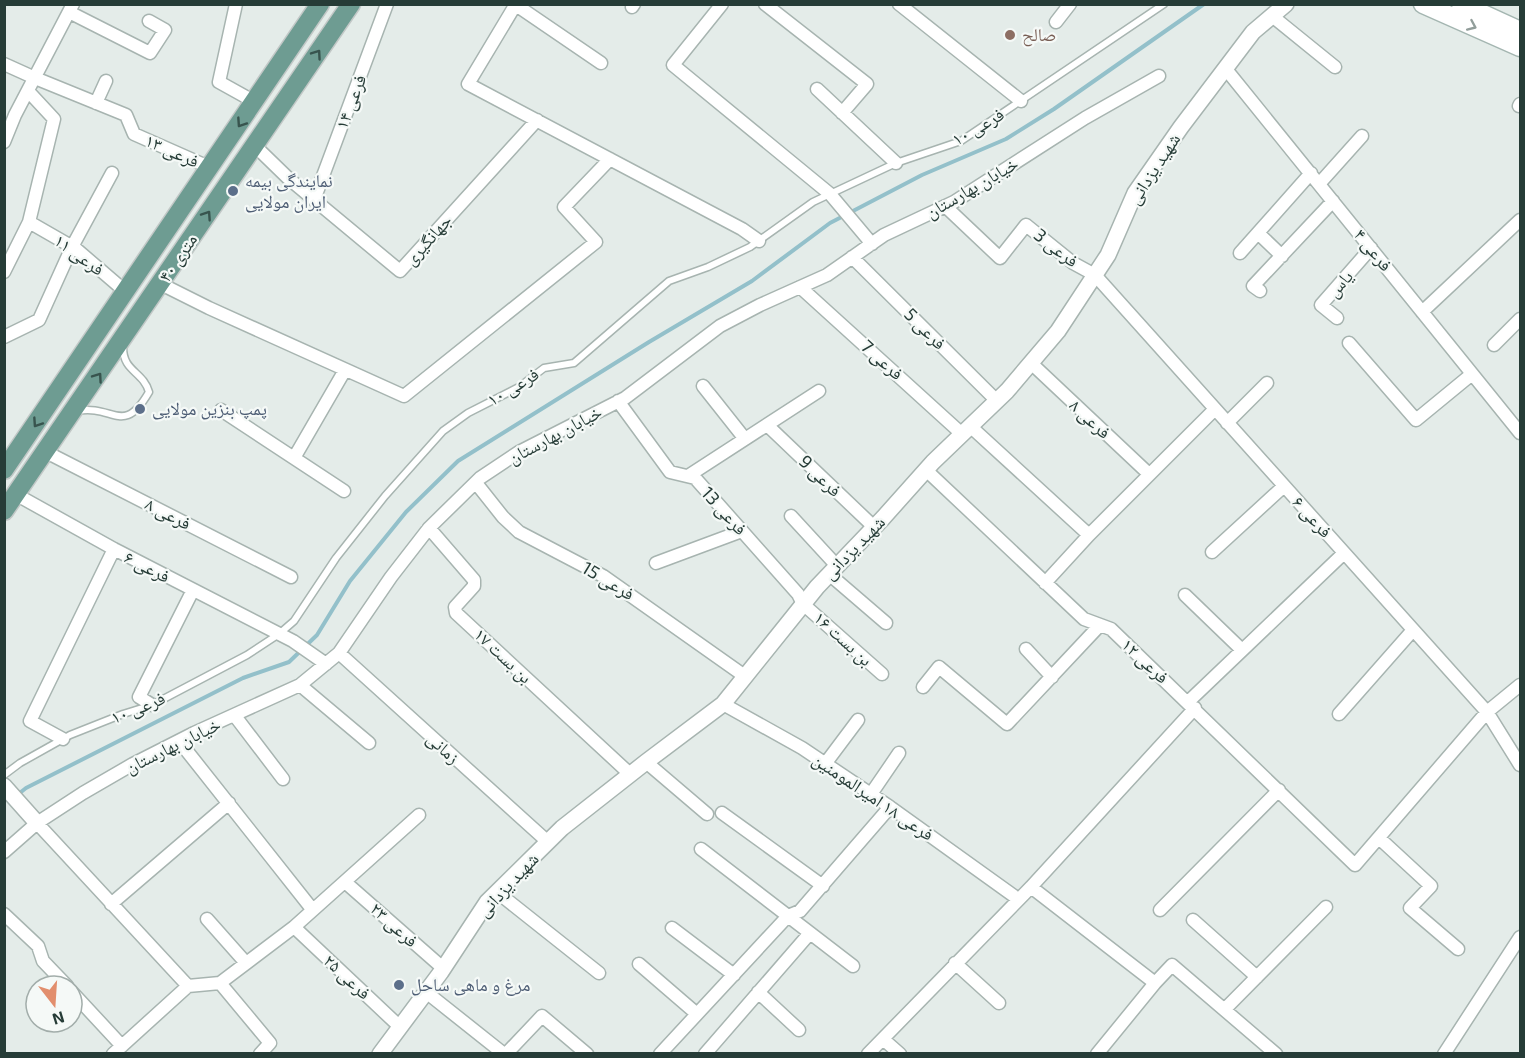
<svg xmlns="http://www.w3.org/2000/svg" width="1525" height="1058" viewBox="0 0 1525 1058" font-family="'Exo 2','Noto Naskh Arabic',sans-serif">
  <style>
    .lines { fill: none; stroke-linecap: round; stroke-linejoin: round }
    .stream { stroke: #93c0ca; stroke-width: 4 }
    .service-casing { stroke: #a7b4b0; stroke-width: 9 }
    .minor-casing { stroke: #a7b4b0; stroke-width: 15 }
    .tertiary-casing { stroke: #a7b4b0; stroke-width: 18 }
    .secondary-casing { stroke: #a4b6b1; stroke-width: 21 }
    .primary-casing { stroke: #c2c8c7; stroke-width: 21 }
    .service { stroke: #fff; stroke-width: 6 }
    .minor { stroke: #fff; stroke-width: 12 }
    .tertiary { stroke: #fff; stroke-width: 15 }
    .secondary { stroke: #fff; stroke-width: 18 }
    .primary { stroke: #6e9c92; stroke-width: 18 }
    .oneway { stroke: #929e9b }
    .oneway2 { stroke: #38544e }
    .education-dot { fill: #8d6e63; stroke: #f5f9f7; stroke-width: 2 }
    .service-dot { fill: #5c6f8a; stroke: #f5f9f7; stroke-width: 2 }
    .labels { text-anchor: middle; stroke-width: 4.5; stroke-linejoin: round; paint-order: stroke }
    .education-label { font-size: 18px; fill: #785e54; stroke: #f5f9f7; text-anchor: start }
    .street-label { font-size: 18px; fill: #263c37; stroke: #f5f9f7 }
    .service-label { font-size: 18px; fill: #4e5e75; stroke: #f5f9f7; text-anchor: start }
  </style>
  <rect width="100%" height="100%" fill="#e4ece9"/>
  <g class="lines">
    <!-- stream -->
    <path class="stream" d="M16 796 26 788 243 678 289 662 317 635 350 581 406 512 458 461 649 342 752 281 830 223 922 175 1006 139 1054 109 1204 4"/>
    <!-- service casing -->
    <g class="service-casing">
      <path id="service" d="M77 411C114 404 123 437 149 392 143 371 123 372 123 347
        M4 775 20 763 70 735 123 714 152 705 247 655 279 634 294 621 336 558 385 496 443 431 468 413 519 387 544 368 574 363 669 281 708 267 750 247 813 202 896 163 961 141 1164 4"/>
    </g>
    <!-- minor casing -->
    <g class="minor-casing">
      <path id="minor" d="M236 4 219 82 255 102
        M516 4 468 84 742 229 759 241
        M722 4 673 65 830 194 872 244
        M765 4 867 84 842 113
        M899 4 1021 101
        M516 5 601 63
        M632 7 634 4
        M69 12 150 53 165 30 149 21
        M1272 16 1335 67
        M1056 22 1070 4
        M4 64 35 78 126 115 134 134 211 168
        M1225 68 1520 433
        M817 89 896 163
        M96 103 106 81
        M1519 106 1520 104
        M4 142 15 115 73 4
        M254 145 288 178 400 271 537 120
        M1319 184 1362 136
        M314 200 387 4
        M945 206 1000 258 1026 225 1073 263 1095 275 1487 712 1520 765
        M29 222 76 249 126 292
        M1258 233 1282 256
        M1240 253 1311 173
        M852 257 997 401
        M4 272 29 222 54 119 28 91
        M161 284 209 308 404 396 596 242 564 207 610 159
        M800 287 962 434
        M1260 291 1253 286 1333 201
        M1422 312 1520 220
        M1337 318 1321 305 1371 248
        M4 337 39 320 72 247 112 173
        M1349 343 1416 420 1472 374
        M1494 345 1520 319
        M1031 363 1149 474
        M703 386 745 439
        M618 401 670 472 695 478 798 594 803 604 882 674
        M221 410 344 491
        M1227 423 1267 383
        M767 425 874 527
        M970 426 1089 535
        M46 452 291 577
        M294 458 345 370
        M926 470 1084 619 1111 629 1355 865 1487 712 1520 685
        M688 476 819 391
        M476 483 503 517 519 532 603 576 746 677
        M17 495 114 549 293 641 326 664
        M791 516 837 566
        M429 528 474 580V586L455 607 456 613 630 774
        M1212 552 1284 486
        M656 563 742 531
        M829 574 886 623
        M1045 583 1089 535 1215 409
        M1185 595 1242 650
        M1026 649 1052 677
        M339 653 548 842
        M300 685 369 743
        M923 687 939 667 1007 724 1100 625
        M1188 702 1344 553
        M723 704 802 748 890 807 1018 899
        M152 705 139 697 193 590
        M1339 714 1413 630
        M235 716 283 779
        M63 739 30 721 114 549
        M179 741 312 909
        M646 762 707 814
        M825 764 858 720
        M871 794 899 753
        M722 813 823 886
        M37 823 188 986 220 983 270 1043 260 1054
        M1379 838 1431 886 1410 908 1458 949
        M701 849 853 966
        M4 852 37 823 83 793 133 764 194 733 300 685 339 653 391 577 429 528 480 478 519 452 625 398 720 326 760 305 827 275 884 235 954 202 1085 118 1159 76
        M345 882 444 969
        M1031 887 1155 983 1172 965 1276 1054
        M497 892 599 973
        M111 904 229 803
        M1160 910 1279 790
        M4 914 38 946 43 961 67 986
        M207 919 246 963
        M1193 920 1257 977
        M294 927 400 1027
        M672 928 734 975
        M955 963 999 1003
        M639 964 697 1014
        M220 983 294 927 419 815
        M72 992 122 1046
        M426 992 504 1054
        M758 992 799 1030
        M1225 1009 1326 907
        M883 1039 900 1054
        M113 1054 188 986
        M506 1054 542 1016 587 1054
        M660 1054 788 916 800 911 890 807
        M705 1054 810 933
        M868 1054 1031 887 1195 708
        M1097 1054 1155 983
        M1444 1054 1520 937"/>
    </g>
    <!-- tertiary casing -->
    <g class="tertiary-casing">
      <path id="tertiary" d="M4 786 37 823
        M380 1054 441 972 487 902 562 828 646 762 723 704 817 587 883 518 933 462 1007 391 1058 331 1108 255 1135 193 1181 127 1253 32 1286 4"/>
    </g>
    <!-- secondary casing -->
    <g class="secondary-casing">
      <path id="secondary" d="M1423 4 1520 47
        M1461 4 1520 31"/>
    </g>
    <!-- primary casing -->
    <g class="primary-casing">
      <path id="primary" d="M4 470 320 4
        M4 511 351 4"/>
    </g>
    <!-- service -->
    <use href="#service" class="service"/>
    <!-- minor -->
    <use href="#minor" class="minor"/>
    <!-- tertiary -->
    <use href="#tertiary" class="tertiary"/>
    <!-- secondary -->
    <use href="#secondary" class="secondary"/>
    <!-- primary -->
    <use href="#primary" class="primary"/>
  </g>
  <!-- one-way arrows -->
  <defs><path id="oneway-chevron" d="M-2-3.5L2.5 0L-2 3.5" fill="none" stroke-width="1.6" stroke-linecap="round" stroke-linejoin="round" transform="scale(1.5)"/></defs>
  <use class="oneway" href="#oneway-chevron" transform="translate(1472 26) rotate(24)"/>
  <g class="oneway2">
    <use href="#oneway-chevron" transform="translate(317 54) rotate(-55)"/>
    <use href="#oneway-chevron" transform="translate(241 123) rotate(124)"/>
    <use href="#oneway-chevron" transform="translate(207 215) rotate(-56)"/>
    <use href="#oneway-chevron" transform="translate(98 377) rotate(-55)"/>
    <use href="#oneway-chevron" transform="translate(37 423) rotate(124)"/>
  </g>
  <!-- markers -->
  <circle class="education-dot" cx="1010" cy="35" r="6"/>
  <g class="service-dot">
    <circle cx="233" cy="191" r="6"/>
    <circle cx="140" cy="409" r="6"/>
    <circle cx="399" cy="985" r="6"/>
  </g>
  <g class="labels">
    <!-- education labels -->
    <g class="education-label">
      <text x="1022" y="41">صالح</text>
    </g>
    <!-- street labels -->
    <g class="street-label">
      <text transform="translate(351 102) rotate(-69)" y="6">فرعی ۱۴</text>
      <text transform="translate(978 127) rotate(-30)" y="6">فرعی ۱۰</text>
      <text transform="translate(172 151) rotate(24)" y="6">فرعی ۱۳</text>
      <text transform="translate(1154 169) rotate(-57)" y="6">شهید یزدانی</text>
      <text transform="translate(972 188) rotate(-30)" y="6">خیابان بهارستان</text>
      <text transform="translate(428 240) rotate(-48)" y="6">جهانگیری</text>
      <text transform="translate(1056 248) rotate(38)" y="6">فرعی 3</text>
      <text transform="translate(1373 250) rotate(51)" y="6">فرعی ۴</text>
      <text transform="translate(79 255) rotate(36)" y="6">فرعی ۱۱</text>
      <text transform="translate(178 258) rotate(-56)" y="6">۴۰ متری</text>
      <text transform="translate(1340 284) rotate(-49)" y="6">یاس</text>
      <text transform="translate(925 329) rotate(45)" y="6">فرعی 5</text>
      <text transform="translate(882 360) rotate(42)" y="6">فرعی 7</text>
      <text transform="translate(513 387) rotate(-31)" y="6">فرعی ۱۰</text>
      <text transform="translate(1090 419) rotate(43)" y="6">فرعی ۸</text>
      <text transform="translate(555 435) rotate(-28)" y="6">خیابان بهارستان</text>
      <text transform="translate(820 476) rotate(44)" y="6">فرعی 9</text>
      <text transform="translate(724 511) rotate(48)" y="6">فرعی 13</text>
      <text transform="translate(168 514) rotate(27)" y="6">فرعی ۸</text>
      <text transform="translate(1312 517) rotate(48)" y="6">فرعی ۶</text>
      <text transform="translate(854 548) rotate(-46)" y="6">شهید یزدانی</text>
      <text transform="translate(147 567) rotate(27)" y="6">فرعی ۶</text>
      <text transform="translate(608 581) rotate(31)" y="6">فرعی 15</text>
      <text transform="translate(843 639) rotate(42)" y="6">بن بست ۱۶</text>
      <text transform="translate(503 656) rotate(43)" y="6">بن بست ۱۷</text>
      <text transform="translate(1145 661) rotate(43)" y="6">فرعی ۱۲</text>
      <text transform="translate(138 708) rotate(-22)" y="6">فرعی ۱۰</text>
      <text transform="translate(173 746) rotate(-26)" y="6">خیابان بهارستان</text>
      <text transform="translate(443 748) rotate(42)" y="6">زمانی</text>
      <text transform="translate(873 797) rotate(34)" y="6">فرعی ۱۸ امیرالمومنین</text>
      <text transform="translate(508 885) rotate(-47)" y="6">شهید یزدانی</text>
      <text transform="translate(394 925) rotate(42)" y="6">فرعی ۲۳</text>
      <text transform="translate(347 977) rotate(43)" y="6">فرعی ۲۵</text>
    </g>
    <!-- service labels -->
    <g class="service-label">
      <text x="245" y="187">نمایندگی بیمه<tspan x="245" dy="21">ایران مولایی</tspan></text>
      <text x="152" y="415">پمپ بنزین مولایی</text>
      <text x="411" y="991">مرغ و ماهی ساحل</text>
    </g>
  </g>
  <!-- border -->
  <rect width="1525" height="1058" fill="none" stroke="#263c37" stroke-width="12"/>
  <!-- north arrow -->
  <g transform="translate(54 1004) rotate(163)"><circle r="28" fill="#f5f9f7" stroke="#a2adaa" stroke-width="1.5"/>
  <path d="M0-4.5L10 22L0 15L-10 22Z" fill="#e28e6d"/>
  <text y="-9" font-size="16" font-weight="bold" text-anchor="middle" fill="#263c37">N</text>
  </g>
</svg>
